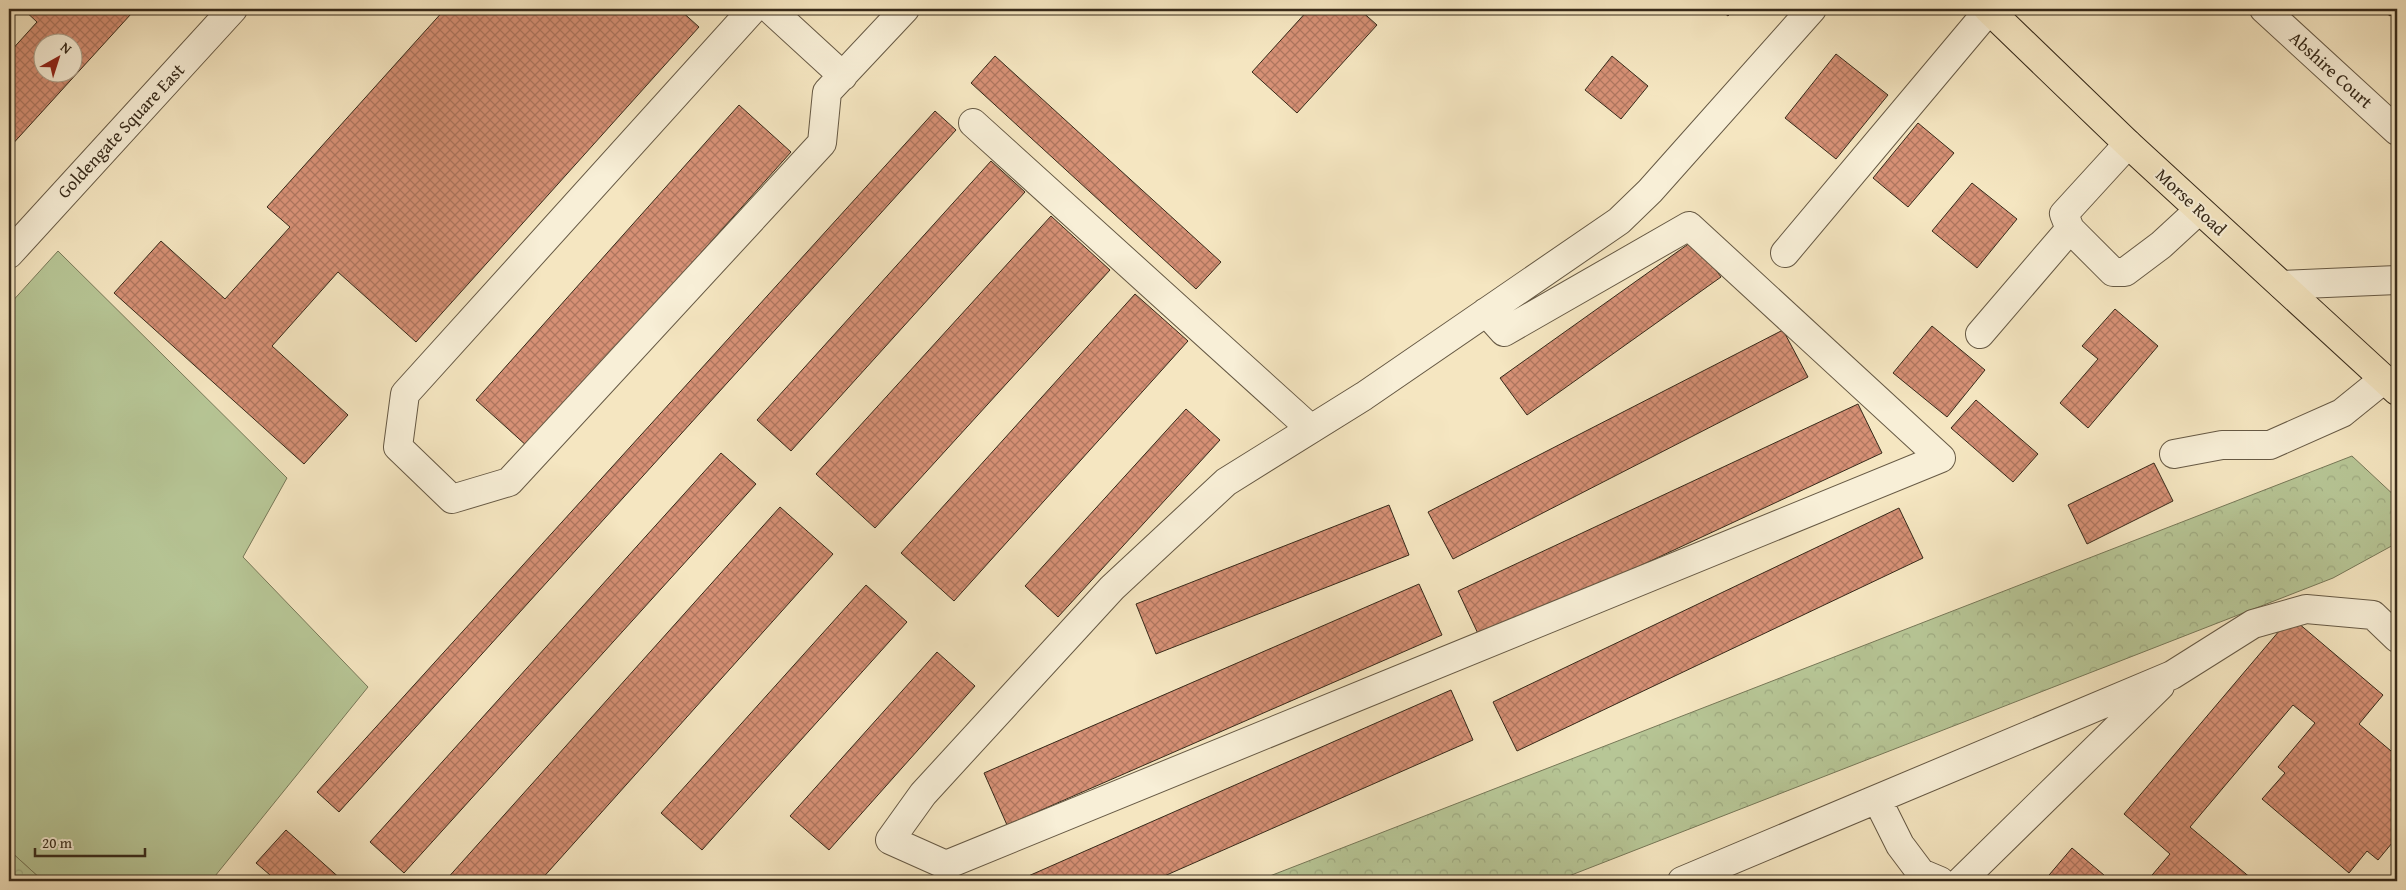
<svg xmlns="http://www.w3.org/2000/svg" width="2406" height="890" viewBox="0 0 2406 890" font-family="'Gentium Book Plus',serif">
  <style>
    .grass { fill: #b7c696; stroke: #777858 }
    .forest { fill: url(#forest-crowns); stroke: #777858 }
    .building { fill: url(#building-cross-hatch); stroke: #372a1a; fill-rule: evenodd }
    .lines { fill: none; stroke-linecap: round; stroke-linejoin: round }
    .minor-casing { stroke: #665944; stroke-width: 30 }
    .major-casing { stroke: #372a1a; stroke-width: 30 }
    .minor { stroke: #f8efd7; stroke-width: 28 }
    .major { stroke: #f5e6c1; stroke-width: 28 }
    .labels { text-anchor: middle; stroke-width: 4; stroke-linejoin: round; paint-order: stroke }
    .street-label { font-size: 18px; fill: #372a1a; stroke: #f8efd7 }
  </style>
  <defs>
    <pattern id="forest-crowns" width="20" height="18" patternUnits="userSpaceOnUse" patternTransform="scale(1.25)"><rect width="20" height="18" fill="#b7c696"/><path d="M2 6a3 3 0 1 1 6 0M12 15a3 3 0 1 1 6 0" fill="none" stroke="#9eaa81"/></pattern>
    <pattern id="building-cross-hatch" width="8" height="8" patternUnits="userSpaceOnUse" patternTransform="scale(1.25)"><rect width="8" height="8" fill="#d69075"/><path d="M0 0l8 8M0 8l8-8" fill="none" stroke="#ae765f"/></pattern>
  </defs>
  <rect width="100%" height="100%" fill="#f5e6c1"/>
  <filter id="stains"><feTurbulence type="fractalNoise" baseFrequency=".004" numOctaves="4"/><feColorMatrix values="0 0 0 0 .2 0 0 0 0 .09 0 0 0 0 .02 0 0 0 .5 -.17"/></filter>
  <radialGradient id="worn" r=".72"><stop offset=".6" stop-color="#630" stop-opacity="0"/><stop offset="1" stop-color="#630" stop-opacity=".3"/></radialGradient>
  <!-- grass -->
  <path class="grass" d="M58 251 287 478 243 557 368 687 211 881H43L9 850V305Z"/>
  <!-- forest -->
  <path class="forest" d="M2352 456 2397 498V543L2333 578 1556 881H1257Z
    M9 850 43 881H9Z"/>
  <!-- building -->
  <path class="building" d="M23 9H125L131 14 9 148V53L37 22ZM42 42H72V72H42Z
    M445 9H679L699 27 416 342 338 272 272 346 348 415 304 464 114 293 161 241 225 299 290 227 267 207Z
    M1309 9H1359L1377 25 1297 113 1252 72Z
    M1719 9H1734L1728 16Z
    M2381 9H2397L2390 16Z
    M1836 54 1888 95 1836 159 1785 118Z
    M995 56 1221 262 1196 289 971 83Z
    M1612 56 1648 86 1621 119 1585 90Z
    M739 105 791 152 528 447 476 400Z
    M935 111 956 130 339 812 317 792Z
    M1918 123 1954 153 1908 207 1873 178Z
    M991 161 1025 192 791 451 757 420Z
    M1972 183 2017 219 1977 268 1932 231Z
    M1051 216 1110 270 875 528 816 474Z
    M1694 240 1721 277 1527 415 1500 378Z
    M1135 294 1188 341 954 601 901 553Z
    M2115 309 2158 346 2088 428 2060 403 2098 359 2082 346Z
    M1932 326 1985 370 1947 417 1893 373Z
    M1783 330 1808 377 1453 559 1428 512Z
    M1976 400 2038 454 2013 482 1951 428Z
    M1858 404 1882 453 1481 640 1458 591Z
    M1186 409 1220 440 1058 617 1025 586Z
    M721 453 756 484 404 873 370 842Z
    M2154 463 2173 501 2087 544 2068 505Z
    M1389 505 1409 555 1156 654 1136 604Z
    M780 507 833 554 540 881H445Z
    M1899 508 1923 558 1517 751 1493 702Z
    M1419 584 1442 635 1007 825 984 773Z
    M866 585 907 622 702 850 661 813Z
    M2291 617 2383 695 2359 724 2397 756V837L2378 860 2367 851 2349 873 2262 799 2285 773 2278 767 2315 723 2293 705 2190 827 2252 879 2249 881H2147L2170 854 2124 814Z
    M937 652 975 686 829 850 790 816Z
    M1451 690 1473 740 1153 881H1017Z
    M286 830 343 881H277L256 863Z
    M2072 848 2111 881H2044Z
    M2397 872V881H2389Z"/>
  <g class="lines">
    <!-- minor casing -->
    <g class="minor-casing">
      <path id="minor" d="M753 9 405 394 398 447 452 499 509 482 822 143 827 92 905 9
        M770 9 843 76
        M2264 9 2397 131
        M973 123 1311 429
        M2128 144 2064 214 2070 229 2113 272H2125L2161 245 2199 210
        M1785 253 1989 10
        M9 254 233 9
        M2282 285 2397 280
        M1486 312 1504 332 1689 226 1941 458 946 865 890 840 923 794 1112 588 1226 482 1364 396 1619 221 1650 191 1812 9
        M1980 334 2070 229
        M2174 454 2222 445H2270L2342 413 2384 379
        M1877 799 1900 845 1921 873 1940 881
        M1682 881 2172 675 2253 624 2306 609 2373 615 2397 638
        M1961 881 2160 686"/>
    </g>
    <!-- major casing -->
    <g class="major-casing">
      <path id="major" d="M1988 9 2128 144 2397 391"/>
    </g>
    <!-- minor -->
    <use href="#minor" class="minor"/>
    <!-- major -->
    <use href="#major" class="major"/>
  </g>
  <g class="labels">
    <!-- street labels -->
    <g class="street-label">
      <text transform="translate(2331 70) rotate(42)" y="6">Abshire Court</text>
      <text transform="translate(121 131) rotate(-47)" y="6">Goldengate Square East</text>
      <text transform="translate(2191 202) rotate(43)" y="6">Morse Road</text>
    </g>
  </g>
  <!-- margin -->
  <rect width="2406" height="890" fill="none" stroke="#f5e6c1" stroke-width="30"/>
  <rect x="10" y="10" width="2386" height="870" fill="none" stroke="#372a1a" stroke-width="2.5"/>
  <rect x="15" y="15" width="2376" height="860" fill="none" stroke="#372a1a"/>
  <!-- north arrow -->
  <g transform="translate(58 58) rotate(39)"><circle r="24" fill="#f8efd7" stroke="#aba08b"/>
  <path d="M0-4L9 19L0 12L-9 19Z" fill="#8f2418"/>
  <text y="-8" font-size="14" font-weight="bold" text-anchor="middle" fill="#372a1a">N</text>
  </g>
  <!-- scale -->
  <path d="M35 848v8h110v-8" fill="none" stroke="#372a1a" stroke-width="2.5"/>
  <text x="42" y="848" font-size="15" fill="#372a1a" stroke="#f8efd7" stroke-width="4" paint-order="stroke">20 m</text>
  <rect width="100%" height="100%" filter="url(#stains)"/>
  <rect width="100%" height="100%" fill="url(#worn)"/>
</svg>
